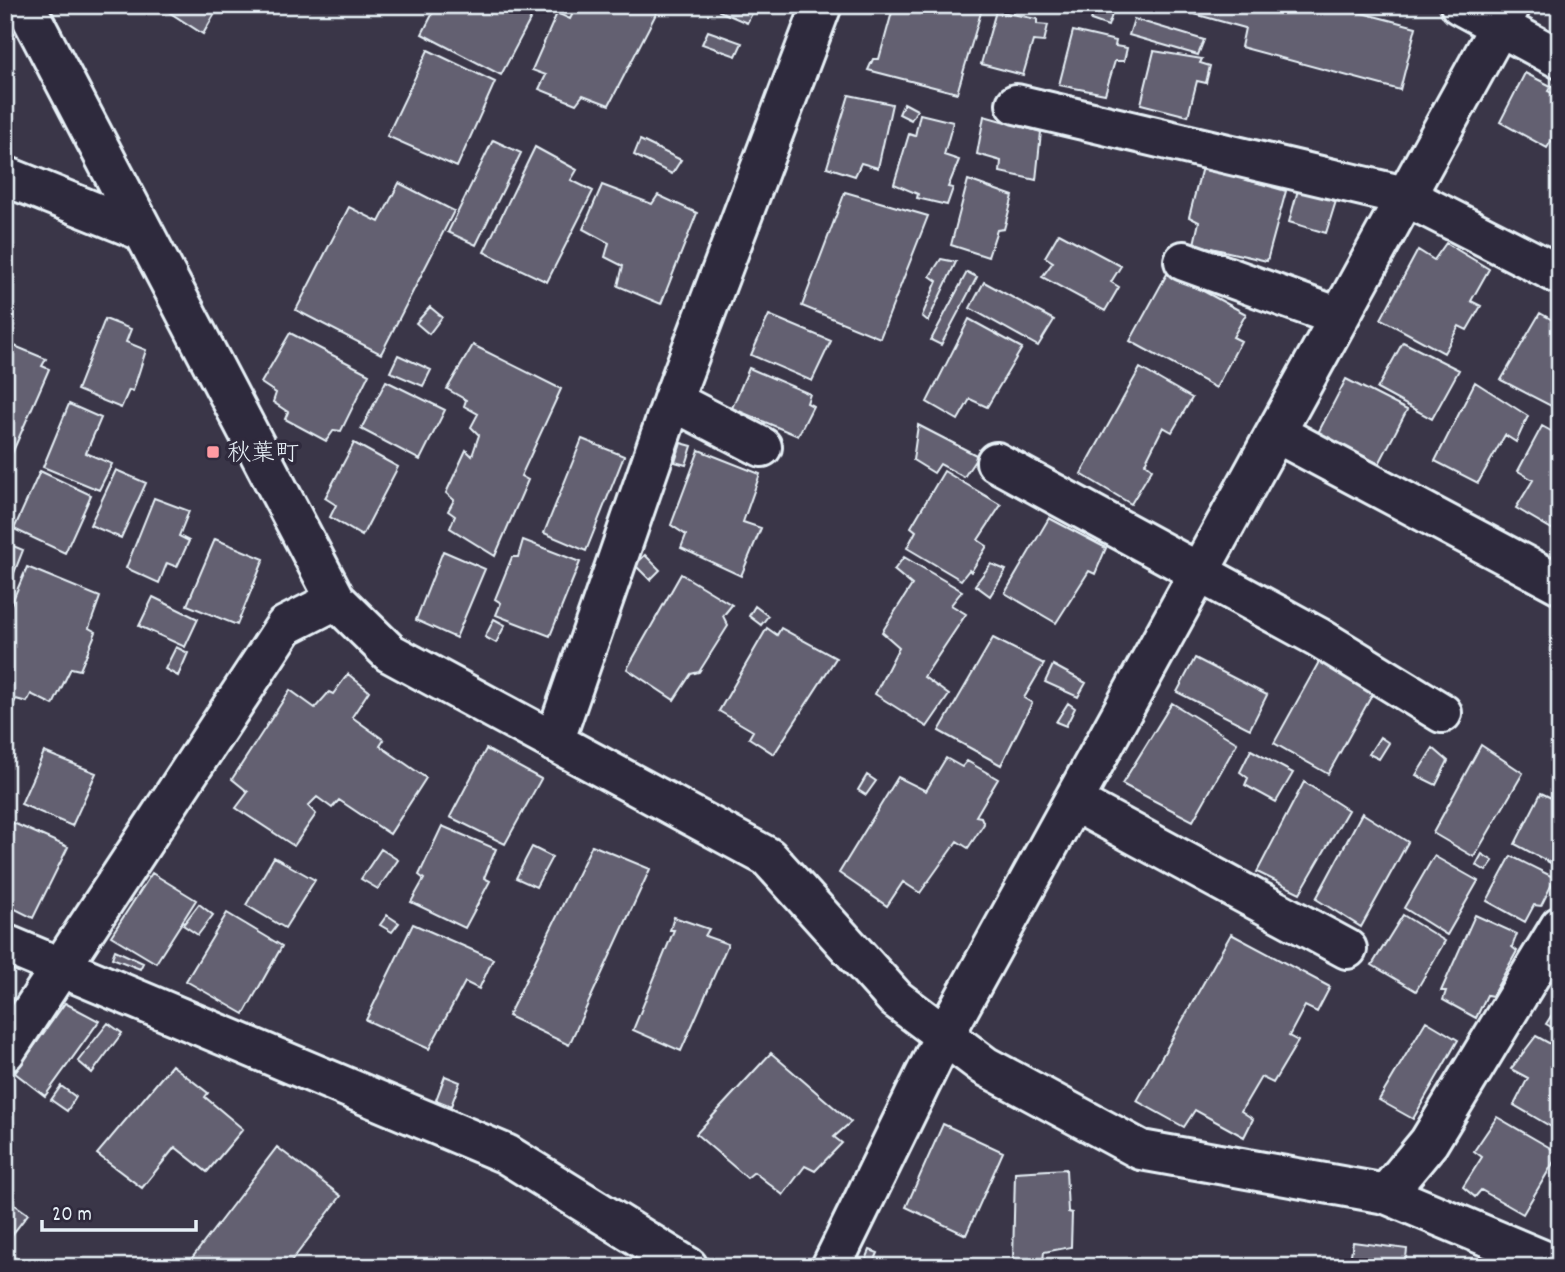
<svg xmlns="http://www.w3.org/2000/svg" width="1565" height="1272" viewBox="0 0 1565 1272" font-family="Dekko,'Klee One',sans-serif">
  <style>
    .building { fill: #636171; stroke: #e8f1f8; stroke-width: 2 }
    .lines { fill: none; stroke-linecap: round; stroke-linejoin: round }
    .minor-casing { stroke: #e8f1f8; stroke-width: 44 }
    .minor { stroke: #2f2a3d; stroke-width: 38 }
    .poi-dot { fill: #ff9aa2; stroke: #2f2a3d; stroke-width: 2.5 }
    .labels { text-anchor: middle; stroke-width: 7; stroke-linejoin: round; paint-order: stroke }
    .poi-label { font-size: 24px; fill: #e8f1f8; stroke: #2f2a3d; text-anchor: start }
  </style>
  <rect width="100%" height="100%" fill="#3a3648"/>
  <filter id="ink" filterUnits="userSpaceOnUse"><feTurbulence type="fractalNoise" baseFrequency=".0143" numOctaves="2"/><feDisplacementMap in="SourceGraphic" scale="14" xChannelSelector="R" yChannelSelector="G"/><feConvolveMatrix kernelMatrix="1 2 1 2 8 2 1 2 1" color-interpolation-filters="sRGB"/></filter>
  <g filter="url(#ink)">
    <!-- building -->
    <path class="building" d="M158 5H220L203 34Z
      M437 5H538L501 75 422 34Z
      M577 5H648L658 10 609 105 583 95 576 104 539 89 546 75 532 70 557 13 570 19Z
      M721 5H745L754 10 747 23 719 11Z
      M894 5H967L982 9 957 93 868 70 873 59H879Z
      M1162 5H1331L1416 27 1400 90 1241 47 1245 28Z
      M1094 10 1112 15 1108 26 1091 20Z
      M996 11 1037 19V24L1048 25 1044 42 1033 41 1023 75 981 64Z
      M1134 19 1204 40 1198 55 1129 35Z
      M708 31 742 43 736 56 702 44Z
      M1073 31 1116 41 1115 46 1127 48 1124 61H1115L1105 94 1059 85Z
      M428 50 495 82 457 167 387 136Z
      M1154 51 1202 59 1200 63 1210 66 1206 83 1197 81 1188 116 1141 104Z
      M1525 73 1551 86 1548 91 1558 96 1560 94V127L1547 148 1500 122Z
      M849 95 892 104 878 168 861 163 855 176 827 167Z
      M904 103 917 110 911 120 899 114Z
      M920 114 953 122 944 155 959 160 948 187 953 188 947 205 917 198 918 194 894 184 909 134 915 136Z
      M984 116 1041 132 1036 180 1000 172 1001 161 977 154Z
      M493 140 521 153 476 245 448 232Z
      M640 140 681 160 672 174 634 155Z
      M535 147 577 170 571 180 593 191 547 282 484 252Z
      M1202 167 1286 191 1267 261 1194 244 1199 222 1189 217Z
      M968 180 1013 196 1004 229 997 230 988 257 951 245Z
      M399 183 454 211 381 354 296 310 349 207 379 222Z
      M602 185 652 204 658 195 697 213 661 304 618 286 623 266 605 257 609 243 583 229Z
      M1298 190 1336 201 1326 233 1289 222Z
      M845 192 928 216 880 338 802 306Z
      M1059 233 1121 266 1111 282 1119 287 1105 311 1042 277 1053 262 1045 257Z
      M1446 243 1489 269 1471 301 1481 306 1467 330 1459 326 1444 353 1381 319 1418 250 1434 260Z
      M941 259 956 262 928 321 922 316 937 281 930 276Z
      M967 272 977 277 941 345 931 340Z
      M1168 272 1246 314 1233 337 1241 341 1216 388 1130 341Z
      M984 282 1054 320 1038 346 970 308Z
      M430 307 442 317 429 334 416 323Z
      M1540 313 1556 322 1560 316V395L1553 407 1501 380Z
      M769 315 831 341 812 381 751 355Z
      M105 319 131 329 126 342 146 350 133 391 129 390 121 408 77 390Z
      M969 319 1022 348 987 407 970 399 958 420 927 402Z
      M290 333 369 374 341 431 334 430 326 441 285 419 288 412 273 402 276 393 261 383Z
      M5 342 46 359 42 366 49 369 10 458 5 455Z
      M1403 342 1459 370 1432 419 1377 389Z
      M473 345 561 389 521 476 528 480 495 556 450 528 455 516 448 511 454 500 446 493 466 450 472 456 479 435 471 427 478 414 464 406 466 400 447 389Z
      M398 355 431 370 423 386 390 372Z
      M749 368 810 394 807 403 813 406 798 436 732 408Z
      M1140 368 1192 398 1172 432 1163 427 1145 463 1152 469 1131 504 1081 474Z
      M1346 379 1407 410 1379 464 1318 433Z
      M386 381 445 410 420 460 361 429Z
      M1475 382 1528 416 1516 442 1505 435 1478 483 1435 461Z
      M69 404 101 418 86 453 112 464 99 490 43 467Z
      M918 425 978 456 964 477 940 464 934 473 913 460Z
      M1542 426 1560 436 1557 532 1516 508 1533 480 1518 471Z
      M582 439 624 456 586 551 544 533Z
      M354 443 398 467 362 536 330 517 336 505 325 498Z
      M681 443 692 446 686 465 675 462Z
      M699 450 760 474 743 522 761 528 741 576 681 548 686 535 671 525Z
      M116 470 146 483 121 538 90 525Z
      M40 471 91 495 65 553 14 529Z
      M944 471 1001 505 978 540 987 546 971 572 969 570 961 580 907 548 916 531 911 527Z
      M154 498 189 511 179 536 189 541 177 567 167 563 159 583 126 568Z
      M1049 518 1106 548 1095 574 1089 571 1056 623 1005 593Z
      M215 539 264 559 237 625 187 605Z
      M523 540 580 562 550 636 496 615 501 603 495 599 512 557H518Z
      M6 543 23 550 5 596V545Z
      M443 551 485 569 456 638 416 620Z
      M645 555 660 570 650 580 635 565Z
      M904 557 962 591 951 605 966 614 924 677 949 695 927 727 875 694 899 647 882 632 912 585 894 570Z
      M991 564 1006 570 990 596 975 585Z
      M27 567 100 597 89 628 96 632 80 670 71 668 53 705 31 694 27 702 16 699 9 713 5 711V618Z
      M681 574 732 605 723 616 728 626 699 672 691 674 674 700 627 669Z
      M153 597 198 619 185 647 139 626Z
      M755 606 768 616 761 625 749 616Z
      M494 619 505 625 496 643 485 637Z
      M767 628 777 635 781 628 836 658 774 754 749 738 753 731 719 711Z
      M993 638 1044 664 1024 698 1032 703 1001 765 939 731Z
      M176 647 188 653 178 676 165 669Z
      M1195 658 1267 695 1250 729 1177 692Z
      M1321 658 1376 688 1328 774 1274 743Z
      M1053 665 1086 683 1078 697 1045 682Z
      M348 674 369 691 352 717 384 740 380 746 426 778 390 834 339 800 332 808 317 797 308 806 316 814 294 846 236 808 248 792 232 779 290 690 315 708 329 692 333 694Z
      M1068 703 1075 708 1066 726 1056 722Z
      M1172 703 1237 743 1193 821 1122 784Z
      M1380 737 1389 743 1379 759 1369 754Z
      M1481 745 1523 773 1474 857 1433 833Z
      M1433 748 1448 761 1436 785 1416 775Z
      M486 749 541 779 505 844 450 817Z
      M1251 750 1293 773 1276 802 1245 785 1248 778 1240 772Z
      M44 752 96 773 72 826 21 804Z
      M946 758 962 767 967 761 998 779 976 816 981 817 984 824 968 848 957 841 920 893 903 882 887 906 839 873 898 777 926 791Z
      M867 775 876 781 866 795 858 790Z
      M1304 782 1348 810 1300 893 1257 872Z
      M1541 793 1560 802V868L1515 844Z
      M1362 813 1408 842 1361 927 1316 899Z
      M11 822 68 847 33 918 5 904V834Z
      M442 826 496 849 484 878 490 881 465 928 411 902 424 879 419 875Z
      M592 845 650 869 569 1045 508 1016Z
      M532 847 552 857 536 887 516 878Z
      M381 849 398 860 378 889 361 879Z
      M1482 854 1493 861 1486 871 1476 865Z
      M1434 856 1478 881 1447 935 1404 908Z
      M1511 856 1555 878 1541 906 1534 905 1525 922 1487 901Z
      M274 857 315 880 285 928 246 905Z
      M152 873 196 900 156 963 111 936Z
      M199 904 213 915 198 935 183 925Z
      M227 913 282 946 244 1014 186 981Z
      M387 915 399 923 392 932 380 925Z
      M1403 915 1445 941 1416 991 1372 965Z
      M1475 915 1517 934 1512 947 1517 951 1492 996 1487 995 1476 1018 1443 1000 1446 991H1441Z
      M674 917 709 929 705 936 728 944 681 1051 633 1030 674 930H670Z
      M413 924 493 959 479 989 465 982 429 1049 366 1020Z
      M1231 934 1330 987 1317 1012 1305 1006 1289 1036 1298 1041 1273 1083 1261 1077 1241 1111 1253 1119 1244 1137 1195 1110 1184 1127 1137 1101Z
      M115 950 143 963 140 969 112 958Z
      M1560 1002V1032L1546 1024Z
      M65 1003 99 1021 45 1096 15 1073Z
      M1426 1021 1458 1040 1413 1119 1379 1100Z
      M108 1023 122 1033 92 1073 78 1061Z
      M1536 1036 1560 1049V1132L1514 1105 1528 1078 1511 1069Z
      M771 1053 851 1122 834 1137 842 1143 815 1171 805 1166 783 1195 754 1172 747 1178 696 1134Z
      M172 1065 208 1093 205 1097 243 1129 207 1172 175 1147 142 1188 97 1154Z
      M445 1076 460 1082 451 1106 436 1100Z
      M61 1086 76 1097 67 1111 51 1100Z
      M1497 1117 1559 1153 1523 1214 1481 1190 1475 1197 1463 1187 1482 1157 1474 1151Z
      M943 1124 1003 1152 966 1235 906 1207Z
      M277 1147 341 1196 287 1267H203L192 1258Z
      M1066 1169 1068 1212 1072 1213 1071 1247 1044 1252 1043 1261 1013 1260 1015 1172Z
      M5 1198 28 1214 5 1244Z
      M1353 1242 1407 1249 1405 1267H1349Z
      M870 1250 878 1253 872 1267H863Z"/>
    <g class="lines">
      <!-- minor casing -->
      <g class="minor-casing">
        <path id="minor" d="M25 5 336 600 390 653 768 857 896 999 985 1066 1141 1150 1386 1194 1560 1267
          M1460 5 1560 59
          M1016 104 1405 196 1560 275
          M5 176 142 231
          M1184 261 1339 317
          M673 401 762 447
          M1276 433 1560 584
          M996 462 1318 637 1442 713
          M554 742 673 399 822 5
          M1073 801 1347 949
          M5 944 506 1154 688 1267
          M5 1052 285 626 336 600
          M1386 1194 1429 1142 1560 926
          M831 1267 945 1034 1511 5"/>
      </g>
      <!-- minor -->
      <use href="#minor" class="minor"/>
    </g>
  </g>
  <!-- markers -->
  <rect class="poi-dot" x="206" y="445" width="14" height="14" rx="3.5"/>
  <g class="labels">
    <!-- poi labels -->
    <g class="poi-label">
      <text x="227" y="460">秋葉町</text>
    </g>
  </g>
  <!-- margin -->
  <rect width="1565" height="1272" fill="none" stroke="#2f2a3d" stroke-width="28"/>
  <rect x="14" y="14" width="1537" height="1244" fill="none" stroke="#e8f1f8" stroke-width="2.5" filter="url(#ink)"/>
  <!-- scale -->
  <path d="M42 1220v10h154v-10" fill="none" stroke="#e8f1f8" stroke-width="3.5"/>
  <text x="52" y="1220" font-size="21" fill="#e8f1f8" stroke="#2f2a3d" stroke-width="5" paint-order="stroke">20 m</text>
</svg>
